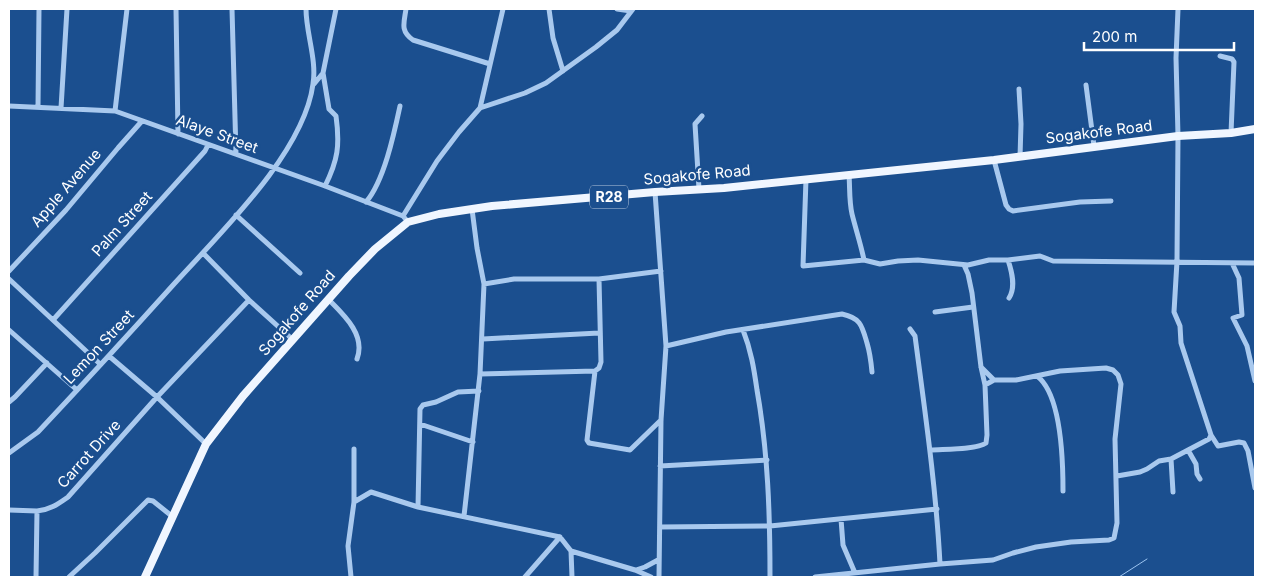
<svg xmlns="http://www.w3.org/2000/svg" width="1264" height="586" viewBox="0 0 1264 586" font-family="Inter,sans-serif">
  <style>
    .lines { fill: none; stroke-linecap: round; stroke-linejoin: round }
    .stream { stroke: #9cc4f0; stroke-width: 1 }
    .street { stroke: #a9c9ee; stroke-width: 5 }
    .primary { stroke: #f0f6ff; stroke-width: 8 }
    .labels { text-anchor: middle; stroke-width: 5; stroke-linejoin: round; paint-order: stroke }
    .shield { fill: #1b4f8f; stroke: #bbcadd; stroke-width: 1 }
    .shield-label { font-size: 14px; font-weight: bold; fill: #fff }
    .street-label { font-size: 15px; fill: #fff; stroke: #1b4f8f }
  </style>
  <rect width="100%" height="100%" fill="#1b4f8f"/>
  <g class="lines">
    <!-- stream -->
    <path class="stream" d="M1119 577 1147 559"/>
    <!-- street -->
    <path class="street" d="M176 9 178 134
      M232 9 236 154
      M406 9C404 23 400 31 413 40L490 64
      M549 9 553 38 563 71
      M617 9 631 11
      M1220 56 1232 59 1234 62 1231 133
      M323 73 329 109 336 116C340 145 338 160 325 186
      M314 84 323 73 336 9
      M1086 85 1094 146
      M1019 89 1021 124 1020 157
      M9 106 115 111 325 186 403 216 408 222
      M38 107 39 9
      M61 108 67 9
      M480 108 503 9
      M115 111 127 9
      M994 160 1006 205 1009 209 1013 211 1080 202 1111 201
      M849 175C850 188 849 201 852 214 856 230 861 245 864 260
      M806 179 803 266 864 260 880 264 898 261 918 260 968 265 989 260H1008L1040 256 1053 261 1255 263
      M699 189 695 124 702 116
      M655 192 666 346 726 332 842 314C861 318 862 326 867 343 870 353 871 361 872 372
      M366 202C384 181 394 134 400 106
      M472 209 477 248 484 284 480 374
      M236 215 300 273
      M403 216 437 161 459 132 480 108 525 93 546 83 596 47 617 30 633 9
      M203 253 249 300 292 339
      M1008 260C1012 272 1016 287 1009 298
      M1232 263 1239 278 1242 315 1233 318 1247 346 1255 381
      M9 271 66 210 118 148 142 121
      M9 279 100 364
      M484 284 514 279H599L661 271
      M328 299C344 315 366 335 357 359
      M935 312 973 307
      M53 320 205 151 208 145
      M910 329 915 336C925 412 936 487 940 564
      M9 330 77 390
      M743 330C751 350 754 369 757 390 768 452 770 514 770 577
      M483 339 599 333
      M109 356 157 397 206 444
      M981 367 994 380
      M595 371 587 440 589 443 630 450 661 420
      M1037 376C1062 395 1063 461 1063 491
      M9 402 15 397 47 363
      M420 424 473 442
      M1211 435 1218 446 1239 442 1244 443 1248 451 1255 488
      M931 450C944 449 976 450 986 443L987 435 985 385 981 367 972 293 968 274 964 265
      M1188 450 1196 464 1197 474 1200 479
      M9 453 38 432C84 383 129 334 174 284 220 233 304 153 313 84 317 60 306 33 306 9
      M660 466 767 460
      M1117 476 1140 472 1147 469 1159 461 1171 459
      M1173 492 1171 459 1209 439 1211 435 1181 343 1180 326 1174 312 1177 261 1178 136 1176 58 1178 9
      M354 502 371 492 418 507 560 537 571 551 572 577
      M418 507 420 409 423 405 436 402 458 392 479 391
      M9 510 37 511
      M464 516 480 374 595 371 599 368 601 362 599 279
      M841 519 843 545 855 573
      M660 527 770 526 937 509
      M571 551 635 570 651 577
      M636 570 645 567 658 560
      M36 577 37 511C50 510 58 504 68 497L157 397 249 300
      M69 577 95 553 148 500 153 501 173 517
      M351 577 348 546 354 502V449
      M525 577 560 537
      M659 577 661 420 666 346
      M815 577 940 564 993 560 1013 553 1036 547 1071 542 1109 540 1114 538 1117 523 1115 439 1121 384 1118 375 1113 370 1106 368 1060 371 1016 380H994L985 385"/>
    <!-- primary -->
    <path class="primary" d="M145 577 206 444 243 396 349 276 375 249 408 222 439 214 492 206 655 192 724 188 994 160 1178 136 1231 133 1255 129"/>
  </g>
  <g class="labels">
    <!-- shield labels -->
    <rect class="shield" x="590" y="185.5" width="38" height="23" rx="4"/>
    <g class="shield-label">
      <text x="609" y="202">R28</text>
    </g>
    <!-- street labels -->
    <g class="street-label">
      <text transform="translate(1099 132) rotate(-7)" y="5">Sogakofe Road</text>
      <text transform="translate(217 134) rotate(20)" y="5">Alaye Street</text>
      <text transform="translate(697 175) rotate(-5)" y="5">Sogakofe Road</text>
      <text transform="translate(66 188) rotate(-49)" y="5">Apple Avenue</text>
      <text transform="translate(122 224) rotate(-48)" y="5">Palm Street</text>
      <text transform="translate(297 313) rotate(-49)" y="5">Sogakofe Road</text>
      <text transform="translate(99 347) rotate(-47)" y="5">Lemon Street</text>
      <text transform="translate(89 454) rotate(-48)" y="5">Carrot Drive</text>
    </g>
  </g>
  <!-- border -->
  <rect width="1264" height="586" fill="none" stroke="#ffffff" stroke-width="20"/>
  <!-- scale -->
  <path d="M1084 42v8h150v-8" fill="none" stroke="#ffffff" stroke-width="2.5"/>
  <text x="1092" y="42" font-size="15" fill="#ffffff" stroke="#1b4f8f" stroke-width="4" paint-order="stroke">200 m</text>
</svg>
